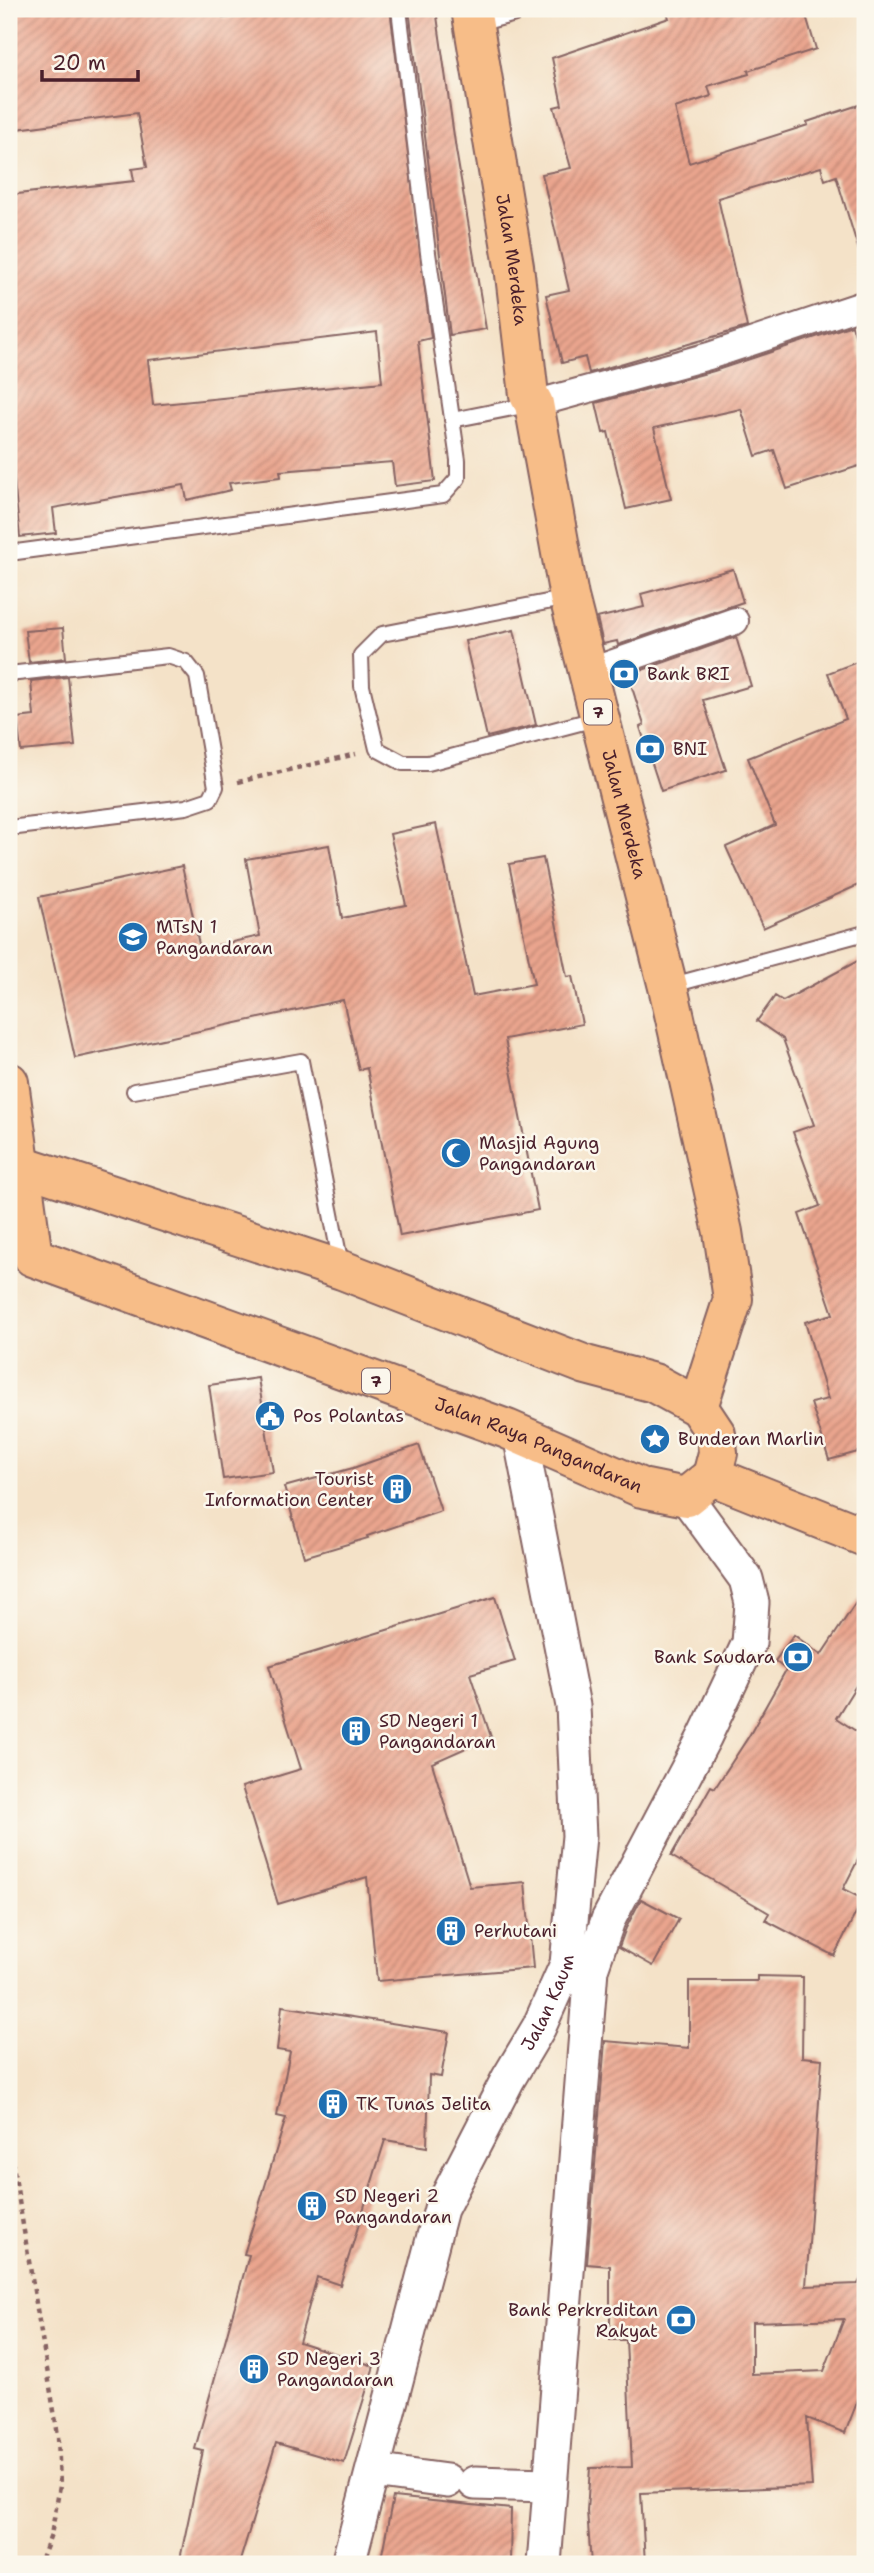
<svg xmlns="http://www.w3.org/2000/svg" width="874" height="2573" viewBox="0 0 874 2573" font-family="'Shantell Sans',sans-serif">
  <style>
    .building { fill: url(#building-hatch); fill-rule: evenodd }
    .lines { fill: none; stroke-linecap: round; stroke-linejoin: round }
    .service-casing { stroke: #866362; stroke-width: 18 }
    .minor-casing { stroke: #866362; stroke-width: 30 }
    .tertiary-casing { stroke: #866362; stroke-width: 37 }
    .trunk-casing { stroke: #866362; stroke-width: 42 }
    .path { stroke: #866362; stroke-width: 4.5; stroke-dasharray: 5 5; stroke-linecap: butt }
    .service { stroke: #fff; stroke-width: 14 }
    .minor { stroke: #fff; stroke-width: 26 }
    .tertiary { stroke: #fff; stroke-width: 33 }
    .trunk { stroke: #f7bd88; stroke-width: 38 }
    .labels { text-anchor: middle; stroke-width: 5; stroke-linejoin: round; paint-order: stroke }
    .shield { fill: #fbf7ec; stroke: #7f6065; stroke-width: 2 }
    .shield-label { font-size: 16px; font-weight: bold; fill: #4a1f2b }
    .street-label { font-size: 18px; fill: #4a1f2b; stroke: #fbf7ec }
    .poi-label { font-size: 18px; fill: #4a1f2b; stroke: #fbf7ec; text-anchor: start }
  </style>
  <defs>
    <pattern id="building-hatch" width="6" height="6" patternUnits="userSpaceOnUse" patternTransform="scale(1.75)"><rect width="6" height="6" fill="#eaa58e"/><path d="M-1 1l2-2M0 6l6-6M5 7l2-2" fill="none" stroke="#c08674"/></pattern>
  </defs>
  <rect width="100%" height="100%" fill="#fbf7ec"/>
  <filter id="ink" filterUnits="userSpaceOnUse"><feTurbulence type="fractalNoise" baseFrequency=".0143" numOctaves="2"/><feDisplacementMap in="SourceGraphic" scale="14" xChannelSelector="R" yChannelSelector="G"/><feConvolveMatrix kernelMatrix="1 2 1 2 8 2 1 2 1" color-interpolation-filters="sRGB"/></filter>
  <filter id="wash" filterUnits="userSpaceOnUse"><feTurbulence type="fractalNoise" baseFrequency=".00686" numOctaves="4" result="noise"/><feDisplacementMap in="SourceGraphic" scale="28" xChannelSelector="R" yChannelSelector="G"/><feGaussianBlur stdDeviation="1.57" result="paint"/><feColorMatrix in="noise" values="0 0 0 0 0 0 0 0 0 0 0 0 0 0 0 0 0 1.4 0 .05"/><feComposite in="paint" operator="in"/></filter>
  <g filter="url(#wash)">
    <rect width="100%" height="100%" fill="#f4e2c8"/>
    <g id="blocks">
      <!-- building -->
      <path class="building" d="M9 9H222L223 18 304 9H390L431 338 418 341 435 481 395 486 392 462 280 471 281 477 229 483 231 490 187 500 184 485 53 508 56 533 20 537 9 434V195L134 181 132 169 147 167 137 113 9 130ZM377 332 382 382 153 405 148 360Z
        M409 9H436L456 150 486 329 450 335Z
        M666 9H804L816 49 748 71 749 74 708 86 711 96 675 108 689 163 808 125 807 122 865 103V251H859L836 176 825 180 821 167 718 198 747 327 589 373 585 357 562 363 546 295 569 290 542 174 571 168 554 107 562 105 552 58 669 18Z
        M852 325 865 369V464L787 489 774 450 756 456 741 409 654 428 671 499 626 509 608 432 603 433 596 403 714 371Z
        M733 569 743 602 618 645 617 641 603 644 597 618 644 607 641 594Z
        M63 628 66 658 29 662 25 631Z
        M514 630 536 725 487 737 465 641Z
        M736 637 751 686 703 700 726 770 661 791 640 727 644 725 628 675Z
        M865 659V882L763 928 726 847 775 825 748 758 846 719 828 673Z
        M68 677 75 746 21 751 17 718 34 716 31 681Z
        M436 824 473 996 534 984 509 864 543 858 567 977 572 976 582 1024 505 1039 538 1210 400 1236 367 1068 359 1070 343 1000 75 1058 39 897 182 866 200 949 260 936 246 859 329 845 342 918 406 905 390 834Z
        M865 957V1450L829 1460 811 1403 828 1399 805 1322 833 1314 799 1214 820 1206 793 1132 814 1125 783 1039 757 1021 775 996 783 1001Z
        M258 1378 273 1472 223 1479 209 1385Z
        M419 1445 441 1511 367 1536 368 1538 304 1557 284 1487 353 1468Z
        M865 1589V1671L836 1718 865 1737V1846L843 1889 863 1899 834 1956 765 1920 769 1913 671 1856 711 1786 715 1788 749 1736 786 1670 775 1661 794 1635 821 1655Z
        M495 1597 515 1661 470 1674 491 1737 432 1763 470 1887 525 1882 533 1968 377 1981 367 1877 278 1904 242 1787 301 1769 269 1666Z
        M641 1899 679 1919 653 1966 619 1947 626 1928Z
        M757 1976 803 1977 802 2057 822 2059 806 2286 858 2284 865 2270V2382L845 2433 807 2418 812 2486 641 2493 645 2564H591L587 2511 590 2468 632 2467 626 2340H610V2266L587 2264 605 2041 689 2048V1981H757ZM844 2319 824 2371 752 2374V2322Z
        M282 2006 449 2032 441 2077 429 2075 427 2147 385 2140 340 2285 317 2277 299 2342 374 2366 344 2463 276 2443 239 2564H179L203 2451 195 2449 249 2255 244 2254 286 2118 277 2116 290 2052 277 2050Z
        M393 2497 511 2509 510 2564H380Z"/>
    </g>
  </g>
  <g filter="url(#ink)">
    <use href="#blocks" fill-opacity="0" stroke="#866362" stroke-width="2"/>
    <g class="lines">
      <!-- service casing -->
      <g class="service-casing">
        <path id="service" d="M452 420 533 404
          M9 553 443 495 458 478V460L428 253 399 9
          M568 598 382 634 361 655 362 686 377 749 403 763H428L599 718
          M9 674 168 656 186 662 197 676 216 787 210 799 186 807 9 828
          M669 986 865 933
          M134 1091 301 1061 341 1265"/>
      </g>
      <!-- minor casing -->
      <g class="minor-casing">
        <path id="minor" d="M473 19 511 9
          M534 404 709 356 865 304
          M588 672 735 621"/>
      </g>
      <!-- tertiary casing -->
      <g class="tertiary-casing">
        <g id="tertiary">
          <path d="M373 2471 447 2481"/>
          <path d="M475 2483 550 2485"/>
          <path id="s1" d="M348 2564 441 2209 508 2079 539 2027 567 1964 579 1836 573 1706 520 1435"/>
          <path d="M544 2564 591 1969 608 1920 705 1736 749 1643 752 1603 746 1579 686 1497"/>
        </g>
      </g>
      <!-- trunk casing -->
      <g class="trunk-casing">
        <g id="trunk">
          <path id="s2" d="M471 9 514 266 529 395 534 404 569 597 668 987 723 1232 733 1299 698 1407"/>
          <path id="s3" d="M9 1082 33 1257 507 1429 642 1488 686 1497 712 1476"/>
          <path d="M21 1165 342 1270 586 1365 654 1383 698 1407 716 1434 718 1453 712 1476"/>
          <path d="M712 1476 865 1537"/>
        </g>
      </g>
      <!-- path -->
      <path class="path" d="M238 782 356 754
        M9 2141 58 2435 60 2486 51 2535 40 2564"/>
      <!-- service -->
      <use href="#service" class="service"/>
      <!-- minor -->
      <use href="#minor" class="minor"/>
      <!-- tertiary -->
      <use href="#tertiary" class="tertiary"/>
      <!-- trunk -->
      <use href="#trunk" class="trunk"/>
    </g>
  </g>
  <!-- icons -->
  <defs>
    <g id="bank-disc" transform="scale(1.575)"><circle r="9.5" fill="#1f6fb2" stroke="#fbf7ec"/><path d="M-6-4H6V4H-6ZM0-2.3a2.3 2.3 0 1 0 0 4.6a2.3 2.3 0 1 0 0-4.6Z" fill="#fff"/></g>
    <g id="school-disc" transform="scale(1.575)"><circle r="9.5" fill="#1f6fb2" stroke="#fbf7ec"/><path d="M0-5L7-2L0 1L-7-2ZM-4 1L0 2.5L4 1V4Q0 6-4 4Z" fill="#fff"/></g>
    <g id="mosque-disc" transform="scale(1.575)"><circle r="9.5" fill="#1f6fb2" stroke="#fbf7ec"/><path d="M3.5-4.9A6 6 0 1 0 3.5 4.9A5 5 0 1 1 3.5-4.9Z" fill="#fff"/></g>
    <g id="civic-disc" transform="scale(1.575)"><circle r="9.5" fill="#1f6fb2" stroke="#fbf7ec"/><path d="M-.6-6.5H3V-4.5H.6V-3L4-1V1h2V6H-6V1h2V-1L-.6-3ZM-1.2 2.5V6h2.4V2.5Z" fill="#fff"/></g>
    <g id="sight-disc" transform="scale(1.575)"><circle r="9.5" fill="#1f6fb2" stroke="#fbf7ec"/><path d="M0-6L1.8-2.2L6-1.7L2.9 1.2L3.7 5.4L0 3.3L-3.7 5.4L-2.9 1.2L-6-1.7L-1.8-2.2Z" fill="#fff"/></g>
    <g id="building-disc" transform="scale(1.575)"><circle r="9.5" fill="#1f6fb2" stroke="#fbf7ec"/><path d="M-4-6H4V6H1V3H-1V6H-4ZM-2.5-4.3h1.7v1.8h-1.7ZM.8-4.3h1.7v1.8H.8ZM-2.5-1h1.7V.8h-1.7ZM.8-1h1.7V.8H.8Z" fill="#fff"/></g>
  </defs>
  <g fill-rule="evenodd">
    <use href="#bank-disc" x="624" y="674"/>
    <use href="#bank-disc" x="650" y="749"/>
    <use href="#school-disc" x="133" y="937"/>
    <use href="#mosque-disc" x="456" y="1153"/>
    <use href="#civic-disc" x="270" y="1416"/>
    <use href="#sight-disc" x="655" y="1439"/>
    <use href="#building-disc" x="397" y="1489"/>
    <use href="#bank-disc" x="798" y="1657"/>
    <use href="#building-disc" x="356" y="1731"/>
    <use href="#building-disc" x="451" y="1931"/>
    <use href="#building-disc" x="333" y="2104"/>
    <use href="#building-disc" x="312" y="2206"/>
    <use href="#bank-disc" x="681" y="2320"/>
    <use href="#building-disc" x="254" y="2369"/>
  </g>
  <g class="labels">
    <!-- shield labels -->
    <g class="shield">
      <rect x="584" y="699.5" width="28" height="25" rx="5"/>
      <rect x="362" y="1368.5" width="28" height="25" rx="5"/>
    </g>
    <g class="shield-label">
      <text x="598" y="718">7</text>
      <text x="376" y="1387">7</text>
    </g>
    <!-- street labels -->
    <g class="street-label">
      <text dy="6" stroke="none"><textPath href="#s2" startOffset="254">Jalan Merdeka</textPath></text>
      <text dy="6" stroke="none"><textPath href="#s2" startOffset="821">Jalan Merdeka</textPath></text>
      <text dy="6" stroke="none"><textPath href="#s3" startOffset="716">Jalan Raya Pangandaran</textPath></text>
      <text dy="6" stroke="none"><textPath href="#s1" startOffset="600">Jalan Kaum</textPath></text>
    </g>
    <!-- poi labels -->
    <g class="poi-label">
      <text x="647" y="680">Bank BRI</text>
      <text x="673" y="755">BNI</text>
      <text x="156" y="933">MTsN 1<tspan x="156" dy="21">Pangandaran</tspan></text>
      <text x="479" y="1149">Masjid Agung<tspan x="479" dy="21">Pangandaran</tspan></text>
      <text x="293" y="1422">Pos Polantas</text>
      <text x="678" y="1445">Bunderan Marlin</text>
      <text x="374" y="1485" text-anchor="end">Tourist<tspan x="374" dy="21">Information Center</tspan></text>
      <text x="775" y="1663" text-anchor="end">Bank Saudara</text>
      <text x="379" y="1727">SD Negeri 1<tspan x="379" dy="21">Pangandaran</tspan></text>
      <text x="474" y="1937">Perhutani</text>
      <text x="356" y="2110">TK Tunas Jelita</text>
      <text x="335" y="2202">SD Negeri 2<tspan x="335" dy="21">Pangandaran</tspan></text>
      <text x="658" y="2316" text-anchor="end">Bank Perkreditan<tspan x="658" dy="21">Rakyat</tspan></text>
      <text x="277" y="2365">SD Negeri 3<tspan x="277" dy="21">Pangandaran</tspan></text>
    </g>
  </g>
  <!-- margin -->
  <rect width="874" height="2573" fill="none" stroke="#fbf7ec" stroke-width="35"/>
  <!-- scale -->
  <path d="M42 70v10h96v-10" fill="none" stroke="#4a1f2b" stroke-width="3.5"/>
  <text x="52" y="70" font-size="21" fill="#4a1f2b" stroke="#fbf7ec" stroke-width="5" paint-order="stroke">20 m</text>
</svg>
